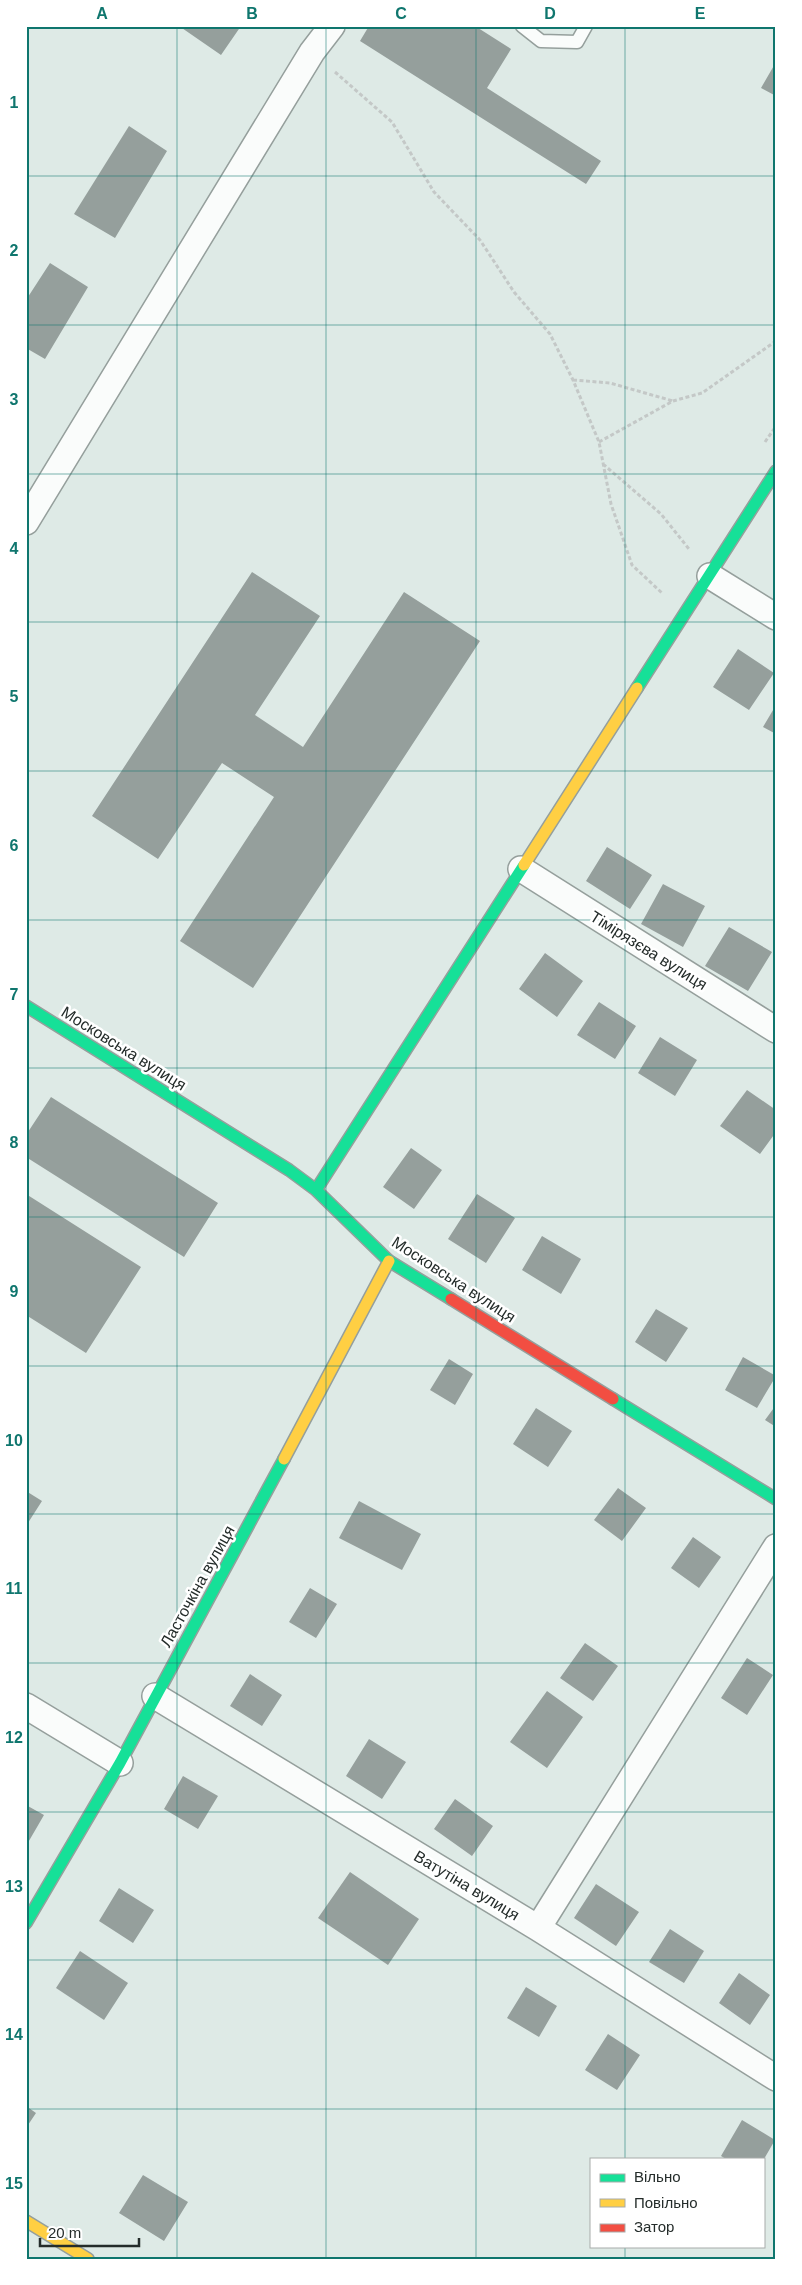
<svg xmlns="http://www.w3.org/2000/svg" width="802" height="2285" viewBox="0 0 802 2285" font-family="Helvetica,sans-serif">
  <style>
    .building { fill: #959f9c }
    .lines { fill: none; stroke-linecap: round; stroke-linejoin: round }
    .lane-casing { stroke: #959f9c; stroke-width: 15 }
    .street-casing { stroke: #959f9c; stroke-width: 28 }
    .fast-casing { stroke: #959f9c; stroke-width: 14 }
    .slow-casing { stroke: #959f9c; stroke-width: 14 }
    .jam-casing { stroke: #959f9c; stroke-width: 14 }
    .path { stroke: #c4c8c7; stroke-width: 3; stroke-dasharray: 4 2.5; stroke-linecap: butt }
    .lane { stroke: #fafcfb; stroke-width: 12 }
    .street { stroke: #fafcfb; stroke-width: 25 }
    .fast { stroke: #16e098; stroke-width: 11 }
    .slow { stroke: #ffcf43; stroke-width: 11 }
    .jam { stroke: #f24e42; stroke-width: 11 }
    .grid { fill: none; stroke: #0f766e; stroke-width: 1; stroke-opacity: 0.55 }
    .labels { text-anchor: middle; stroke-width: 5; stroke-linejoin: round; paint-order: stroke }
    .street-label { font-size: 16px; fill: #242c2a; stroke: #fff }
    .neatline { fill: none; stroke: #0f766e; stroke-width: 2 }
    .grid-label { font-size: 16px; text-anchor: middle; font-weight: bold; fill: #0f766e }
  </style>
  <rect width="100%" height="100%" fill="#deeae6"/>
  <!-- building -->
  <path class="building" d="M179 26H241L221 55Z
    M369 26H475L511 49 487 88 601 161 586 184 360 41Z
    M776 62V96L761 88Z
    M129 126 167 151 115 238 74 214Z
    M50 263 88 287 45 359 26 348V300Z
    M252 572 320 616 255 715 303 747 404 592 480 641 253 988 180 941 274 797 222 763 158 859 92 816Z
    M738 649 774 673 749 710 713 687Z
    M776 705V734L763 727Z
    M607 847 652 875 630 909 586 881Z
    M663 884 705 906 683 947 641 924Z
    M729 927 772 952 748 991 705 966Z
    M545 953 583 981 557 1017 519 989Z
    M599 1002 636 1026 615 1059 577 1035Z
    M660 1037 697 1060 675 1096 638 1073Z
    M747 1090 776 1110V1132L760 1154 720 1126Z
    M51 1097 218 1203 184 1257 26 1157V1135Z
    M411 1148 442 1170 414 1209 383 1187Z
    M26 1194 141 1267 86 1353 26 1315Z
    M477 1194 515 1218 486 1263 448 1239Z
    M542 1236 581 1259 561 1294 522 1270Z
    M656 1309 688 1328 666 1362 635 1342Z
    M743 1357 776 1376 757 1408 725 1390Z
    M449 1359 473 1374 455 1405 430 1390Z
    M776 1405V1427L765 1420Z
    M536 1408 572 1431 548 1467 513 1444Z
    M618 1488 646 1508 622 1541 594 1520Z
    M26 1491 42 1501 26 1526Z
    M359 1501 421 1534 402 1570 339 1538Z
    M693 1537 721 1557 699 1588 671 1568Z
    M310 1588 337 1604 316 1638 289 1622Z
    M585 1643 618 1666 593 1701 560 1678Z
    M747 1658 773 1675 747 1715 721 1698Z
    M250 1674 282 1695 262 1726 230 1706Z
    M547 1691 583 1717 547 1768 510 1742Z
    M369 1739 406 1762 382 1799 346 1776Z
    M183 1776 218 1796 198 1829 164 1809Z
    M455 1799 493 1826 472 1856 434 1829Z
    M26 1805 44 1815 26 1846Z
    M350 1872 419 1919 388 1965 318 1918Z
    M596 1884 639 1912 616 1946 574 1918Z
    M119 1888 154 1910 133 1943 99 1921Z
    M670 1929 704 1951 684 1983 649 1962Z
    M80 1951 128 1983 104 2020 56 1988Z
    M739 1973 770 1995 750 2025 719 2003Z
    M526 1987 557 2006 539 2037 507 2018Z
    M608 2034 640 2055 617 2090 585 2070Z
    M26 2106 36 2113 26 2128Z
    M742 2120 775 2140 764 2159H726L721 2156Z
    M143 2175 188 2202 164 2241 119 2213Z"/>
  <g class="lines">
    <!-- lane casing -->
    <g class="lane-casing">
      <path id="lane" d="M522 26 541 41 577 42 586 26"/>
    </g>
    <!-- street casing -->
    <g class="street-casing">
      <path id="street" d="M26 522 312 52 332 26
        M710 576 776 617
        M521 869 776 1030
        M155 1696 538 1928 776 2078
        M26 1706 120 1763
        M538 1928 776 1547"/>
    </g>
    <!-- fast casing -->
    <g class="fast-casing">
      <path id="fast" d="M637 688 776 471
        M26 1006 289 1170 316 1190 389 1261 451 1299
        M316 1190 524 865
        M613 1399 776 1499
        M26 1923 120 1763 284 1459"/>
    </g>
    <!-- slow casing -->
    <g class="slow-casing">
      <path id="slow" d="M524 865 637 688
        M284 1459 389 1261
        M26 2221 88 2259"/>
    </g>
    <!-- jam casing -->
    <g class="jam-casing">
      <path id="jam" d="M451 1299 613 1399"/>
    </g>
    <!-- path -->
    <path class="path" d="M335 72 392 122 434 192 480 240 514 292 550 334 573 380 599 442 611 504 632 565 662 593
      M573 380 610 383 673 401
      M599 442 673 401 702 393 776 341
      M765 442 776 426
      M603 464 661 514 689 549"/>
    <!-- lane -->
    <use href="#lane" class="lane"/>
    <!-- street -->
    <use href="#street" class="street"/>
    <!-- fast -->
    <use href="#fast" class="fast"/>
    <!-- slow -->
    <use href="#slow" class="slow"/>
    <!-- jam -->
    <use href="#jam" class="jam"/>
  </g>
  <!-- grid -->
  <path class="grid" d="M177 26V2259M326 26V2259M476 26V2259M625 26V2159M26 176H776M26 325H776M26 474H776M26 622H776M26 771H776M26 920H776M26 1068H776M26 1217H776M26 1366H776M26 1514H776M26 1663H776M26 1812H776M26 1960H776M26 2109H776M625 2246V2259"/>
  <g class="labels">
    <!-- street labels -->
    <g class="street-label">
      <text transform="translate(649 950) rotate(32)" y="6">Тімірязєва вулиця</text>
      <text transform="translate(124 1048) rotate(32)" y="6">Московська вулиця</text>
      <text transform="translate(454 1279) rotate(33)" y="6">Московська вулиця</text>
      <text transform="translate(197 1586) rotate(-61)" y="6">Ласточкіна вулиця</text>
      <text transform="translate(467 1885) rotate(31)" y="6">Ватутіна вулиця</text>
    </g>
  </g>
  <!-- border -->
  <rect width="802" height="2285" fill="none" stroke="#ffffff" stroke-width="55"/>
  <!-- legend -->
  <rect x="590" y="2158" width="175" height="90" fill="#ffffff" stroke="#a7abaa"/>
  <rect x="600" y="2174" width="25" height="8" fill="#16e098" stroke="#a7abaa"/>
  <text x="634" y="2182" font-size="15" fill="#242c2a">Вільно</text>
  <rect x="600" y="2199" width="25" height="8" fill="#ffcf43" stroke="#a7abaa"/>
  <text x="634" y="2208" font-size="15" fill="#242c2a">Повільно</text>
  <rect x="600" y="2224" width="25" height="8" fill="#f24e42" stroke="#a7abaa"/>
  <text x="634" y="2232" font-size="15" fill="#242c2a">Затор</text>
  <!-- scale -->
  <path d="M40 2238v8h99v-8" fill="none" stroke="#242c2a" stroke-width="2.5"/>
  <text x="48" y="2238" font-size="15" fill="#242c2a" stroke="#ffffff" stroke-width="4" paint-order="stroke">20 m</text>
  <rect x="28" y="28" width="746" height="2230" class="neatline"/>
  <g class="grid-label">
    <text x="102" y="19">A</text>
    <text x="252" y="19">B</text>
    <text x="401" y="19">C</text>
    <text x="550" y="19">D</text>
    <text x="700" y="19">E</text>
    <text x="14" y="108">1</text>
    <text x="14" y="256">2</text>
    <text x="14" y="405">3</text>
    <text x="14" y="554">4</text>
    <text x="14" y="702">5</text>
    <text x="14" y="851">6</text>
    <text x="14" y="1000">7</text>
    <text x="14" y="1148">8</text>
    <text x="14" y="1297">9</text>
    <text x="14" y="1446">10</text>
    <text x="14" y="1594">11</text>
    <text x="14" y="1743">12</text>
    <text x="14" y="1892">13</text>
    <text x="14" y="2040">14</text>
    <text x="14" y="2189">15</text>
  </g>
</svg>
